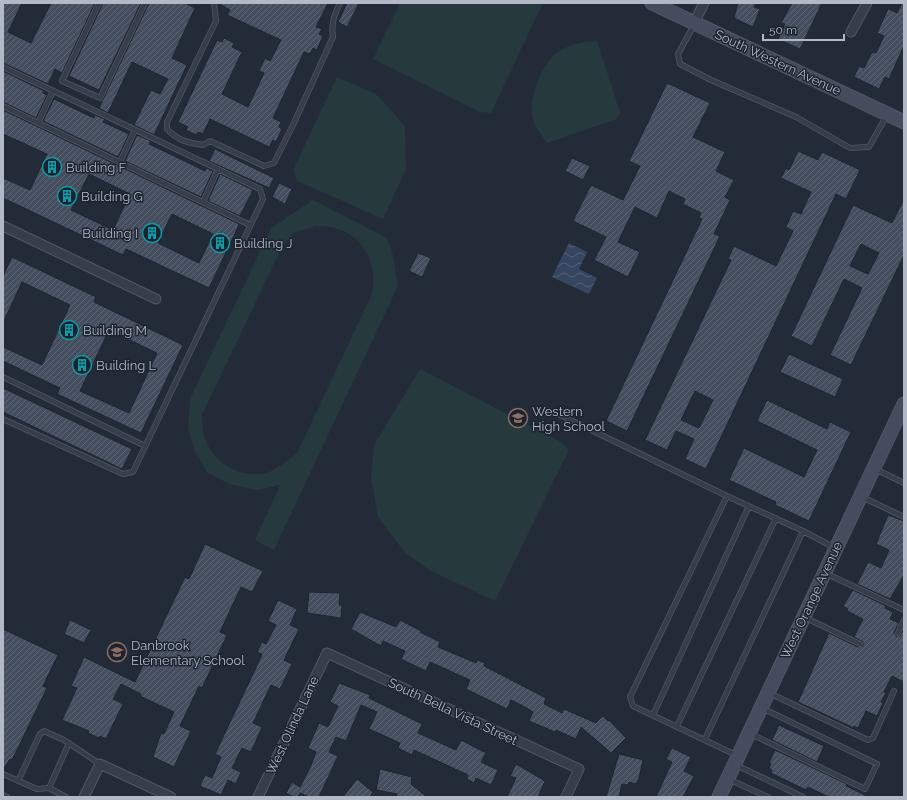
<svg xmlns="http://www.w3.org/2000/svg" width="907" height="800" viewBox="0 0 907 800" font-family="Raleway,sans-serif">
  <style>
    .pitch { fill: #26393c; fill-rule: evenodd }
    .water { fill: url(#water-waves) }
    .building { fill: url(#building-hatch); stroke: #1e2531; fill-rule: evenodd }
    .lines { fill: none; stroke-linecap: round; stroke-linejoin: round }
    .lane-casing { stroke: #525865; stroke-width: 6 }
    .street-casing { stroke: #525865; stroke-width: 11 }
    .secondary-casing { stroke: #525865; stroke-width: 15 }
    .lane { stroke: #373d4a; stroke-width: 4.5 }
    .street { stroke: #373d4a; stroke-width: 9 }
    .secondary { stroke: #454c5d; stroke-width: 13 }
    .labels { text-anchor: middle; stroke-width: 3; stroke-linejoin: round; paint-order: stroke }
    .street-label { font-size: 13px; fill: #b2b8c6; stroke: #1c232f }
    .poi-label { font-size: 13px; fill: #b2b8c6; stroke: #1c232f; text-anchor: start }
  </style>
  <defs>
    <pattern id="water-waves" width="16" height="10" patternUnits="userSpaceOnUse"><rect width="16" height="10" fill="#374660"/><path d="M0 5q4-4 8 0t8 0" fill="none" stroke="#525f75"/></pattern>
    <pattern id="building-hatch" width="6" height="6" patternUnits="userSpaceOnUse"><rect width="6" height="6" fill="#444e5e"/><path d="M-1 1l2-2M0 6l6-6M5 7l2-2" fill="none" stroke="#5d6574"/></pattern>
  </defs>
  <rect width="100%" height="100%" fill="#232b39"/>
  <!-- pitch -->
  <path class="pitch" d="M400 3H543L491 113 480 112 373 59Z
    M597 41 620 112 617 119 547 143C543 137 538 131 535 125 525 104 540 65 558 52 569 44 583 42 597 41Z
    M337 77 376 94 405 126 406 169 383 219 297 181 293 170Z
    M313 200 387 238 393 255 398 286 274 550 255 540 280 485 257 490 229 484 207 472 195 452 188 428 190 399 271 228ZM316 226C323 227 331 226 338 229 366 238 378 267 372 294L297 453C288 460 274 472 263 474 237 477 215 463 205 439 202 432 203 422 202 415L283 245 294 233Z
    M420 369 563 443 569 450 495 601 431 571 405 553 378 517 371 477 374 445Z"/>
  <!-- water -->
  <path class="water" d="M569 243 587 252 579 269 597 278 589 294 552 277Z"/>
  <!-- building -->
  <path class="building" d="M3 3H22L8 32 31 43 51 3H95L62 73 55 69 48 84 3 63Z
    M103 3H141L99 90 69 76Z
    M149 3H185L195 8 172 58 187 65 154 135 134 125 151 90 160 94 168 79 132 62 108 113 99 108Z
    M218 3H328L316 27 322 29 319 34 323 36 317 50 313 48 310 54 304 52 273 118 281 122 279 127 282 129 276 142 273 140 269 147 210 119 203 134 198 132 196 135 186 130 188 127 178 122 217 40 222 42 224 38 234 43 232 47 242 52 222 94 248 107 264 73 259 71 265 58 270 61 281 40 227 15 230 10Z
    M347 3H359L347 27 338 22Z
    M738 3H756L754 7 760 9 753 27 734 18Z
    M792 3H822L800 49 778 39 785 24 781 23Z
    M902 3H904V46L889 79 885 77 879 89 854 77 859 66 864 68 872 52 876 53 884 36 877 33 888 9 897 13Z
    M3 71 44 91 43 93 47 95 36 118 3 102Z
    M667 83 710 103 693 137 725 152 716 171 734 180 725 197 730 200 714 234 720 236 627 431 606 421 702 219 699 218 701 213 683 204 685 199 669 191 657 218 635 207 618 242 640 252 628 277 594 260 606 237 573 221 591 185 623 200 640 166 629 161Z
    M54 99 94 118 95 115 105 119 103 122 129 134 118 157 43 121Z
    M3 110 237 223 239 225 209 288 126 249 123 255 3 198V178L30 190 47 154 3 134ZM89 174 130 194 113 230 71 210ZM172 214 213 234 199 263 158 243Z
    M137 135 151 141 149 144 174 156 205 171 206 168 213 171 201 197 125 161Z
    M215 149 274 178 269 188 209 161Z
    M798 151 818 160 822 152 860 170 846 199 836 194 706 469 685 459 694 439 676 431 667 450 645 440 731 260 728 259 734 246 776 266 793 231 786 227 793 211 801 214 811 192 781 178 786 168 789 170ZM695 391 713 400 699 428 681 420Z
    M572 158 590 166 583 180 565 171Z
    M220 174 253 190 240 216 208 201Z
    M279 183 292 189 285 204 272 197Z
    M904 199V255L851 365 830 355 862 288 844 279 812 346 791 336 853 205 892 223ZM861 244 879 253 868 274 850 266Z
    M418 253 431 258 422 277 409 271Z
    M12 257 96 297 94 302 183 345 141 433 57 394 60 388 3 361V347L42 365 70 305 22 282 3 323V276ZM109 330 157 353 129 413 80 391Z
    M789 354 843 379 835 397 780 372Z
    M3 388 132 449 122 469 3 412Z
    M767 400 827 429 830 422 851 432 809 521 775 505 776 502 729 480 744 448 804 477 817 450 757 421Z
    M888 515 904 521V575L890 599 857 584 868 562 881 568 889 550 876 544Z
    M205 544 263 571 252 592 241 587 220 632 227 635 202 688 199 686 180 726 191 731 174 767 153 757 161 733 164 734 174 712 140 696 141 694 121 684 113 699 123 704 106 739 100 736 99 738 88 733 89 731 62 720 77 688 71 686 84 657 135 682 185 577 189 579Z
    M853 590 886 606 885 608 893 612 890 619 899 623 894 632 896 636H900L904 629V682L892 676 884 692 886 693 881 702 883 703 877 716 866 711 858 728 854 726V728L798 702 829 633 858 647 863 646V642L854 637 863 619 847 611 848 609 843 606Z
    M309 592 340 593 339 605H342L341 618 307 613Z
    M278 600 297 609 290 625 299 629 284 660 292 664 280 689 271 685 253 723 262 727 251 752 242 748 232 768 241 772 236 784 228 780 221 795 200 786 205 775 212 778 221 757 215 754 261 657 262 654 257 652 262 642 266 644 276 625 268 621Z
    M360 612 396 627 400 620 421 631 420 632 440 642 438 647 476 663 477 660 485 663 484 666 546 698 544 704 562 713 564 709 596 723 603 716 608 721 609 720 626 738 611 753 581 727 576 739 556 730 555 732 529 721 533 712 525 707 511 700 507 709 466 689 470 680 430 662 426 671 401 659 405 651 383 641 381 646 351 629Z
    M70 620 91 630 84 643 64 634Z
    M3 629 58 655 43 686 47 688 12 760 10 759 3 770Z
    M339 683 370 695 369 698 422 724 418 733 456 750 461 740 486 753 481 762 498 770 491 785 476 778 474 783 467 779 468 775 414 750 412 755 398 748 400 743 369 729 377 712 361 705 346 741 336 737 329 752 338 756 319 797H309L300 793 298 797H294L286 793 292 782 300 787 310 768 316 752 308 748 319 723 328 727 338 706 330 702Z
    M779 725 824 746 817 762 772 740Z
    M672 748 691 757 684 771 694 776 683 797H656L672 762 666 759Z
    M775 750 847 784 846 786 869 797H829L808 787 806 790 771 773 772 770 769 768 771 764 769 763Z
    M619 754 643 760 639 778 636 784 629 782 628 785 622 784 619 797H606Z
    M516 764 545 781 538 797H507L516 778 510 776Z
    M380 769 412 777 411 784 427 797H401L396 796 397 794 376 790Z
    M357 779 373 792 370 797H343Z"/>
  <g class="lines">
    <!-- lane casing -->
    <g class="lane-casing">
      <path id="lane" d="M99 3 62 81 100 98 145 3
        M214 3 216 21 167 122V129C177 140 188 143 203 145L210 141 264 166 274 163 293 125 333 37C331 24 334 15 340 3
        M694 25 678 54 680 64 711 80 796 117 850 148 869 147 887 115
        M3 67 260 189 263 199 133 472 123 474 3 419
        M3 106 250 225
        M38 123 53 91
        M120 162 135 130
        M203 202 218 169
        M3 377 145 446
        M554 412 727 496
        M875 469 904 483
        M862 497 904 517
        M825 573 904 610
        M804 617 860 644
        M898 633 904 620
        M769 693 868 740 873 738 894 691
        M653 715 749 506
        M677 726 776 518
        M751 734 865 789 877 764 762 708
        M705 739 803 531
        M736 755 633 706 630 697 727 496 803 531 835 548
        M736 765 803 797
        M3 774 37 789 49 788 66 797
        M728 779 768 797
        M18 781 40 734 44 731 64 740 100 764
        M49 788 69 743
        M3 795 7 797"/>
    </g>
    <!-- street casing -->
    <g class="street-casing">
      <path id="street" d="M694 23 704 3
        M851 32 867 3
        M3 226 156 299
        M84 797 100 764 171 797
        M258 797 327 653 579 769 566 797"/>
    </g>
    <!-- secondary casing -->
    <g class="secondary-casing">
      <path id="secondary" d="M652 3 904 122
        M719 797 904 404"/>
    </g>
    <!-- lane -->
    <use href="#lane" class="lane"/>
    <!-- street -->
    <use href="#street" class="street"/>
    <!-- secondary -->
    <use href="#secondary" class="secondary"/>
  </g>
  <!-- icons -->
  <defs>
    <g id="building-ring" transform="scale(1)"><circle r="9.5" fill="#1c232f" stroke="#0f9aa8" stroke-width="1.5"/><path d="M-4-6H4V6H1V3H-1V6H-4ZM-2.5-4.3h1.7v1.8h-1.7ZM.8-4.3h1.7v1.8H.8ZM-2.5-1h1.7V.8h-1.7ZM.8-1h1.7V.8H.8Z" fill="#0f9aa8"/></g>
    <g id="school-ring" transform="scale(1)"><circle r="9.5" fill="#1c232f" stroke="#8d6e63" stroke-width="1.5"/><path d="M0-5L7-2L0 1L-7-2ZM-4 1L0 2.5L4 1V4Q0 6-4 4Z" fill="#8d6e63"/></g>
  </defs>
  <g fill-rule="evenodd">
    <use href="#building-ring" x="52" y="167"/>
    <use href="#building-ring" x="67" y="196"/>
    <use href="#building-ring" x="152" y="233"/>
    <use href="#building-ring" x="220" y="243"/>
    <use href="#building-ring" x="69" y="330"/>
    <use href="#building-ring" x="82" y="365"/>
    <use href="#school-ring" x="518" y="418"/>
    <use href="#school-ring" x="117" y="652"/>
  </g>
  <g class="labels">
    <!-- street labels -->
    <g class="street-label">
      <text transform="translate(778 62) rotate(25)" y="5">South Western Avenue</text>
      <text transform="translate(811 600) rotate(-65)" y="5">West Orange Avenue</text>
      <text transform="translate(453 711) rotate(25)" y="5">South Bella Vista Street</text>
      <text transform="translate(292 725) rotate(-65)" y="5">West Olinda Lane</text>
    </g>
    <!-- poi labels -->
    <g class="poi-label">
      <text x="66" y="172">Building F</text>
      <text x="81" y="201">Building G</text>
      <text x="138" y="238" text-anchor="end">Building I</text>
      <text x="234" y="248">Building J</text>
      <text x="83" y="335">Building M</text>
      <text x="96" y="370">Building L</text>
      <text x="532" y="416">Western<tspan x="532" dy="15">High School</tspan></text>
      <text x="131" y="650">Danbrook<tspan x="131" dy="15">Elementary School</tspan></text>
    </g>
  </g>
  <!-- border -->
  <rect width="907" height="800" fill="none" stroke="#b2b8c6" stroke-width="8"/>
  <!-- scale -->
  <path d="M763 34v6h81v-6" fill="none" stroke="#b2b8c6" stroke-width="2"/>
  <text x="769" y="34" font-size="12" fill="#b2b8c6" stroke="#1c232f" stroke-width="3" paint-order="stroke">50 m</text>
</svg>
